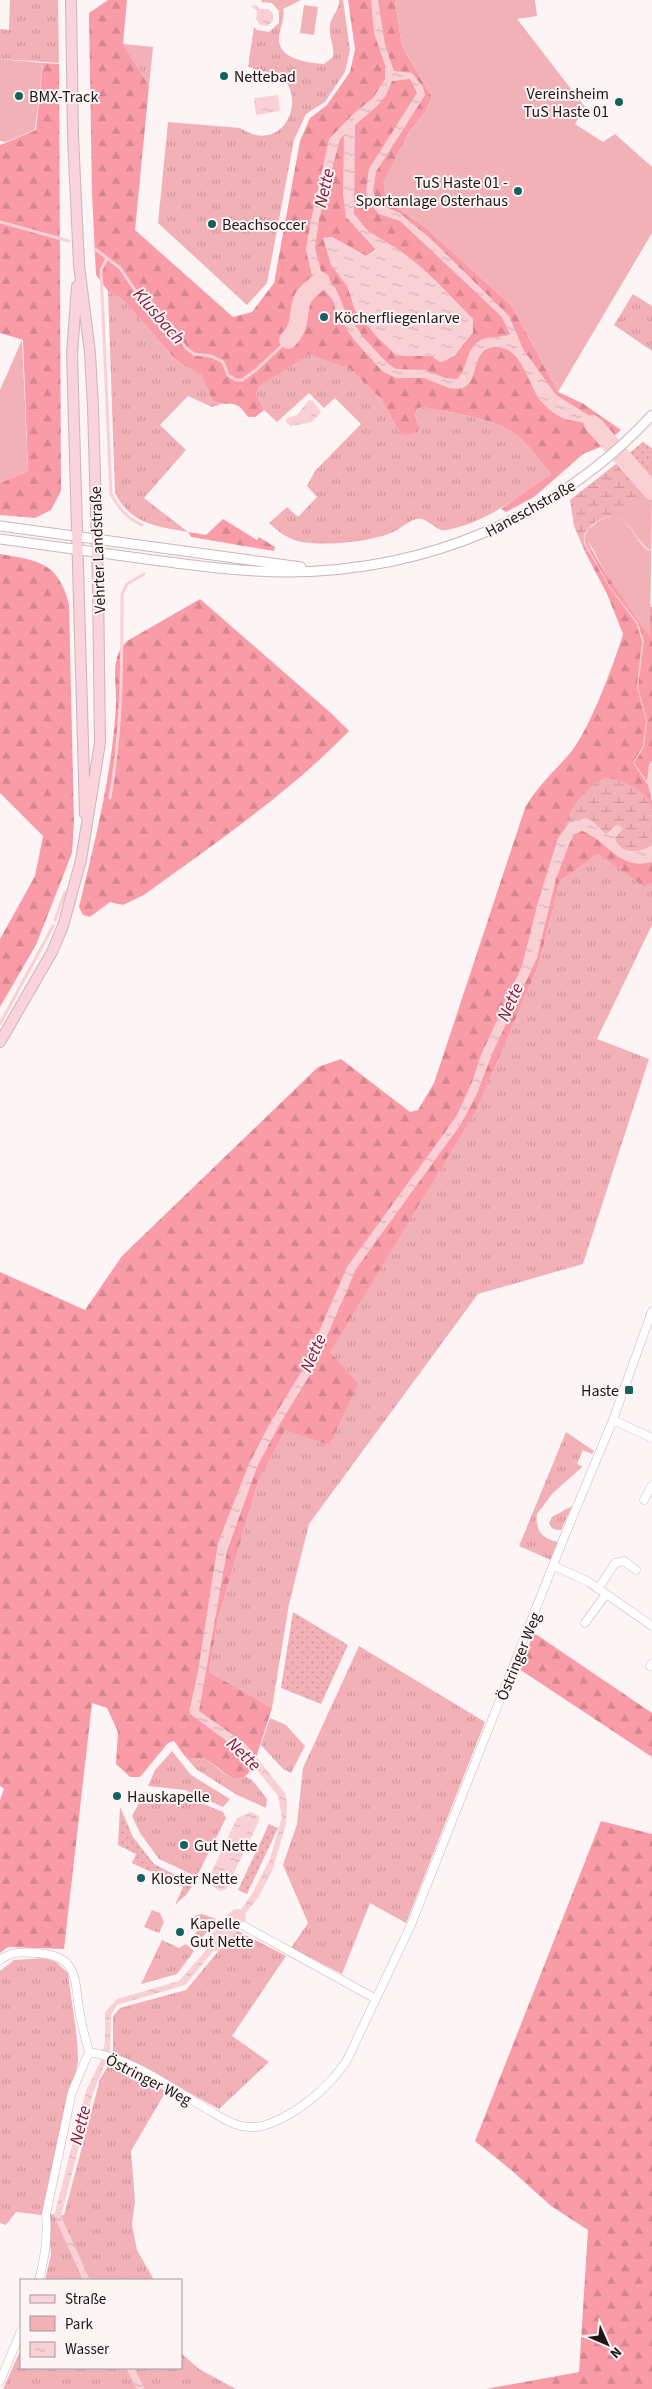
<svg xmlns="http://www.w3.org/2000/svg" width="652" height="2389" viewBox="0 0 652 2389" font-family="'Source Sans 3',sans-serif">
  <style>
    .grass { fill: url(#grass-tufts) }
    .forest { fill: url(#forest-firs); fill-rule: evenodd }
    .wetland { fill: url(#wetland-marsh) }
    .park { fill: #f2b0b7 }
    .garden { fill: url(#garden-dots) }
    .water { fill: url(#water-ripples); fill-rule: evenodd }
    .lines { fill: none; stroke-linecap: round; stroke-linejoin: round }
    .stream { stroke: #f9d1d5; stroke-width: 3 }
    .river { stroke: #f9d1d5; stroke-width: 18 }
    .minor-casing { stroke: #cbb6b8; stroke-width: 9 }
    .tertiary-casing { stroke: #cbb6b8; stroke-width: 11 }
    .secondary-casing { stroke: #cbb6b8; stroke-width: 12 }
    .minor { stroke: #fff; stroke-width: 8 }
    .tertiary { stroke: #fff; stroke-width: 9 }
    .secondary { stroke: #fbd3da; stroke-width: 10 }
    .poi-dot { fill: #136260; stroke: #fdf4f5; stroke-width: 2 }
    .labels { text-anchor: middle; stroke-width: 4; stroke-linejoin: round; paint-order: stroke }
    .poi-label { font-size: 16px; fill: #1e1617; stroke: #fdf4f5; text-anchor: start }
    .street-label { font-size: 16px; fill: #1e1617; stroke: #fdf4f5 }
    .water-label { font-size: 18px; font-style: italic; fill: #871c37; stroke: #fdf4f5 }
  </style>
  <defs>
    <pattern id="grass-tufts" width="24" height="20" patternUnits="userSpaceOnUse" patternTransform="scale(1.25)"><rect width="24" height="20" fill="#f2b0b7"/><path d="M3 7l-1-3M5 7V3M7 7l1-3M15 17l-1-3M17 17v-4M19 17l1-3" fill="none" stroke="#cf979d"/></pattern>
    <pattern id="forest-firs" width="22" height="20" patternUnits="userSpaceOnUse" patternTransform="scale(1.25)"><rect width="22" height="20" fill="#f99ca7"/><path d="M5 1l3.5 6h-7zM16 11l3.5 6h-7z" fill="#d5868f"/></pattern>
    <pattern id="wetland-marsh" width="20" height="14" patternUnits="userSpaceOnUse" patternTransform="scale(1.25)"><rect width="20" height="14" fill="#f2b0b7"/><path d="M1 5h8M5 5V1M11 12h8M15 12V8" fill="none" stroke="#cf979d"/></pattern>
    <pattern id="garden-dots" width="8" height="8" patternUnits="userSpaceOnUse" patternTransform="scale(1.25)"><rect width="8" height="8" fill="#f2b0b7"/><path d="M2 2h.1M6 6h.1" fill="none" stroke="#cf979d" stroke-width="1.8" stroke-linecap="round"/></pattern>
    <pattern id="water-ripples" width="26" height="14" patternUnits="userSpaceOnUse" patternTransform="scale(1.25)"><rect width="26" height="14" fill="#f9d1d5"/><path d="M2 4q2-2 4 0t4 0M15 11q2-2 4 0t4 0" fill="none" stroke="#d5b3b6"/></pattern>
  </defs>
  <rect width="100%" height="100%" fill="#fdf4f5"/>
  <!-- grass -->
  <path class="grass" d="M10 0H58L59 63 0 59V29L9 30Z
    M339 0H343L350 50 345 72 325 102 306 114 294 140 267 283 247 305 158 223 168 122 240 128C296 164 317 61 252 72L253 68 248 67 254 27 257 30 269 32 279 23V11L283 8C285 23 279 28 279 39 279 60 310 63 324 64L333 57C335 46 328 36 330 25 331 16 340 10 339 0Z
    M123 44 153 47 149 86Z
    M108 291 123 300 177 361 201 375 213 402 221 404 212 407 188 396 160 425 186 450 144 498 188 532C157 526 131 525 115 493Z
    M633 294 652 306V351L614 325Z
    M309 353 350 369 381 399 400 433 419 427 415 415 417 409 422 407C453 414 496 416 521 439 532 449 541 463 551 474 518 497 487 522 447 530 434 533 428 514 413 520 406 523 400 529 393 532 372 542 321 547 298 541 286 538 278 531 269 523L287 507 298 517 317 497 307 486 315 471 361 424 335 398 324 408 309 393 277 422 264 410 256 393 260 386Z
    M598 854 644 885 652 883V925L597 1039 649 1059 583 1264 478 1294 309 1524 289 1604 272 1708 209 1672 218 1619 258 1482 285 1429 329 1445V1352L475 1111 538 967 560 881Z
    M566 1432 594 1451 592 1454 583 1450 577 1464 582 1466 581 1468 552 1494 537 1514C535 1530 542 1539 558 1542L551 1560 519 1546Z
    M572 1506 561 1530C555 1530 551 1529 549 1523L552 1517Z
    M359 1646 485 1722 406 1923 370 1903 342 1974 291 1948 308 1923 283 1865 297 1824 303 1768Z
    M270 1718 286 1725 305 1746 291 1773 283 1769 261 1745Z
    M172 1751 191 1775 230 1799 223 1807 185 1790 148 1786 155 1770Z
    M184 1755 190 1759 203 1758C219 1766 225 1782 245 1776L252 1780 267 1799 266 1808 237 1795 196 1769Z
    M145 1792 184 1796 223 1812 226 1818 198 1874 195 1876 159 1859 140 1833 132 1816Z
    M152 1910 160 1913 164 1922 159 1933 144 1927Z
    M202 1914 216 1919 197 1945 191 1940 199 1928 194 1916Z
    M236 1930 286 1956 232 2036 269 2062 219 2109 113 2052V2016L120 2008 186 1990Z
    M162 1940 179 1948 186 1944 194 1951 177 1974 141 1984Z
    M46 1958 56 1962 68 1973C71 2002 78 2032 78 2062L42 2215 16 2212 6 2225 0 2223V1971L14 1960Z
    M110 2063 166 2091 131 2151 135 2201 132 2225 137 2250 154 2280H45L51 2255 48 2214 64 2215 100 2079Z
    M21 2349V2368H181V2353L199 2369 236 2389H3Z"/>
  <!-- forest -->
  <path class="forest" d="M108 0H127L123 44 149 86 135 230 233 317 252 312 274 283 300 141 310 118 327 105 350 72 355 49 348 0H395L402 46 432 97 426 111 407 135 386 200 424 226 512 306 558 392 582 403 621 430 603 446 583 454 534 497 506 512 501 509 551 474C541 463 532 449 521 439 496 416 453 414 422 407L417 409 415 415 419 427 417 432 405 435 400 433 381 399 350 369 309 354 260 386 256 393 264 410 255 417H248C235 397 231 407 213 402L201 375 177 361 123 300 108 291 96 275 92 194 89 13ZM332 237 366 256 386 243C420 261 446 292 472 319L473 332 454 356 436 358 431 356H397L355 310Z
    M43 63 59 64 61 491 51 510 35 518 0 515V483L28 471 23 340 0 333V145L36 130Z
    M223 519 257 540 259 537 275 547 274 551 191 537 188 532 206 535Z
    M592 550 606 574 652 607V761L649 764 652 766V883L644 886 598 854 560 881 538 967 475 1112 330 1352 358 1384 329 1445 285 1430 258 1482 218 1619 209 1672 272 1708 253 1767C236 1794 221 1766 203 1758L190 1759 184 1755 174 1741 168 1743 140 1777H130L116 1764 118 1732 107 1708 92 1703 64 1949 8 1947 0 1953V1800L4 1789 0 1786V1272L85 1310 122 1256 318 1067 341 1059 410 1112 418 1110 434 1083 525 808C537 786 555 771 571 752 590 728 614 664 623 634L607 594 585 552Z
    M0 554C39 561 58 562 69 604L74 822 72 853 36 945 0 1007V939L35 876 43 836 0 793Z
    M200 599 332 714 349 731C287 795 215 843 144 895L123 905 110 902 90 917 83 915 79 907C95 841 112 774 116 706 117 684 109 657 127 641Z
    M534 1633 652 1713V1757L519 1669Z
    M601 1821 652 1834V2389H486L579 2372 588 2230 551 2206 510 2169 475 2141Z"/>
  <!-- wetland -->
  <path class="wetland" d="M621 460 652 496 588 540 592 550 585 552 574 526 570 500Z
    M605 777C623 781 647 788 652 808 652 818 652 833 652 844 642 854 620 855 615 838L623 829 616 825 606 834 600 829 565 827C570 804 586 789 605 777Z"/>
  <!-- park -->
  <path class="park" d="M262 0H301L279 11 272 3 261 2Z
    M395 0H535L537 16 517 19 585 107 575 124 603 142 615 134 652 167V233L558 392 512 306 424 226 386 200 383 182 407 135 426 111 432 97 402 46Z
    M304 5 318 7 314 35 300 33Z
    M0 59 43 63 35 130 5 142 0 141Z
    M22 340 28 471 0 483V390Z
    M650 494 652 496 650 638 606 574 588 540 591 532Z"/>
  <!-- garden -->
  <path class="garden" d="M643 442 652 448V484L627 455Z
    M293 1612 348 1645 321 1704 281 1688Z
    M120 1807 133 1837 154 1864 191 1883 192 1886 186 1895 175 1905 183 1887 132 1863 136 1854 118 1845Z
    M269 1824 278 1828 247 1894 238 1890Z"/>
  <!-- water -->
  <path class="water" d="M371 0H378L385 45 394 71 412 73 423 87 425 95 376 172 373 191 378 203 401 214 432 240 509 316 523 349 556 395 590 416 612 438 605 444C599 437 592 426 583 423 578 421 573 421 568 420 557 417 547 408 540 400 527 383 522 346 495 347 475 348 478 369 470 382 468 385 464 387 461 389L449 388 424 378H396L382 371 354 340 336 312 333 300 312 276 306 250 310 225 329 139 353 114 373 98 385 79V65L374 33ZM410 79 417 93 369 169 366 192 371 205 379 214 400 221 502 317 510 334C500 339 488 335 479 341 465 350 468 369 457 379L445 378 425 370 396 369 387 363 363 337 344 308 335 287 321 271 315 248 319 219 340 139 344 135 343 195 346 217 377 251 366 256 332 237 323 238 331 265 348 287 355 310 377 337 397 356H431L440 362C455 360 463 343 473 332V319L422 268 401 251 368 231 354 214 355 125 377 106 386 95 392 81Z
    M256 5 260 9H269L273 14V21L267 26 260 25 256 19 257 11 251 6Z
    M278 95 280 111 256 115 254 98Z
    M309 400 313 401 321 412 312 422 291 426 286 422 287 418 297 415Z
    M627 455 652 484V496L621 460Z
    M609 516C635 520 633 540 652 551 634 552 629 496 594 525 588 530 584 534 585 542L610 587 638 623 644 641 638 687 647 721 644 747 634 763 647 781 649 764 652 761V802L648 785 633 763 643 746 646 721 637 687 642 641 636 623 609 587 584 543C581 528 597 520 609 516Z
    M585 818 591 820 606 834 616 825 622 826 623 829 615 838C620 855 642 854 652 844V862C618 871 609 841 582 831L575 834 570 842 556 879 537 958 492 1054 476 1096 461 1124 356 1269 311 1373 278 1427 257 1467 227 1551 199 1711 246 1744 285 1793 287 1803 286 1824 273 1869 258 1898 244 1915 240 1911 252 1894 270 1859 282 1817 278 1796 244 1754 189 1713 198 1671 218 1543 249 1464 270 1423 302 1371 347 1267 456 1117 472 1082 481 1055 522 966 538 902 558 838 569 823Z
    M251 1812 259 1816V1821L226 1889 220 1891 212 1886 208 1879 237 1818Z
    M230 1923 235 1925 185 1985 117 2005 111 2015 110 2052 103 2050 105 2042V2012L117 1999 179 1981Z
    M102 2058 107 2059 93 2093 61 2216 90 2280H83L54 2216 86 2091Z
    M126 2368H134L145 2389H137Z"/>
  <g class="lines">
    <!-- stream -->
    <path class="stream" d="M0 222 69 241
      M95 249 120 268 137 293 148 301 153 313 159 319 172 327 186 348 194 354 211 356 223 362 228 375 236 380H242L256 370 288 340
      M107 258 101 270 111 494C118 508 128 519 142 525
      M110 798C122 729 122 664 122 594L127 584 144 574
      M55 920 65 892
      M0 1024 53 926"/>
    <!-- river -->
    <path class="river" d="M288 340C303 325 296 314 303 298 307 291 314 286 321 281
      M593 424 652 491
      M217 1942 237 1918"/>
    <!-- minor casing -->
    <g class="minor-casing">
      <path id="minor" d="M613 1420 652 1438
        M644 1500 652 1485
        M554 1566 589 1582 652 1626
        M598 1589 615 1563 624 1561 636 1570
        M585 1623 606 1594
        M650 1666 652 1663
        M244 1926 376 1999
        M0 1960C12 1951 21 1952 36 1953 80 1955 74 1980 80 2015 82 2027 86 2040 89 2052
        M89 2052C130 2058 167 2085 202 2106 216 2114 233 2127 250 2127 265 2128 281 2119 293 2112 315 2098 333 2081 347 2060L411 1925 565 1535 613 1420 652 1311
        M39 2280C45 2258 48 2238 46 2214L72 2092 89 2052
        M0 2381 21 2331"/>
    </g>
    <!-- tertiary casing -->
    <g class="tertiary-casing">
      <path id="tertiary" d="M0 526 301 567
        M0 539C51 546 102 553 153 560 199 566 243 572 289 572 427 571 558 517 652 415"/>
    </g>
    <!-- secondary casing -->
    <g class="secondary-casing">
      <path id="secondary" d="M77 286 72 353 85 814
        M0 1042 52 952 63 926 81 860 100 743 98 583 93 407 90 353 79 265 73 136 71 0"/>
    </g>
    <!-- minor -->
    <use href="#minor" class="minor"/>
    <!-- tertiary -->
    <use href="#tertiary" class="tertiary"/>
    <!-- secondary -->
    <use href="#secondary" class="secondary"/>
  </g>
  <!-- markers -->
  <g class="poi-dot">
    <circle cx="224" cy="76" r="5"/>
    <circle cx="19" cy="96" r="5"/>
    <circle cx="619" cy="102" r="5"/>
    <circle cx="518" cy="191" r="5"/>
    <circle cx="212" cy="224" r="5"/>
    <circle cx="324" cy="317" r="5"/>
    <rect x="624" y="1385" width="10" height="10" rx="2.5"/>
    <circle cx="117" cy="1796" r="5"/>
    <circle cx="184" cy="1845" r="5"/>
    <circle cx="141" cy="1878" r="5"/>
    <circle cx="180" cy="1932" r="5"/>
  </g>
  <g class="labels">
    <!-- poi labels -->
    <g class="poi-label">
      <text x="234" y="82">Nettebad</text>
      <text x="609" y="99" text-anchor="end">Vereinsheim<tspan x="609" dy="18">TuS Haste 01</tspan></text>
      <text x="29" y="102">BMX-Track</text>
      <text x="508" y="188" text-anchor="end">TuS Haste 01 -<tspan x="508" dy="18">Sportanlage Osterhaus</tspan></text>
      <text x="222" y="230">Beachsoccer</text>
      <text x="334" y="323">Köcherfliegenlarve</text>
      <text x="619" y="1396" text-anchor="end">Haste</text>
      <text x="127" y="1802">Hauskapelle</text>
      <text x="194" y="1851">Gut Nette</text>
      <text x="151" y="1884">Kloster Nette</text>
      <text x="190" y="1929">Kapelle<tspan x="190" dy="18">Gut Nette</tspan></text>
    </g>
    <!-- street labels -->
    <g class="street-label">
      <text transform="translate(530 508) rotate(-29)" y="6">Haneschstraße</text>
      <text transform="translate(97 550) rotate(-92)" y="6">Vehrter Landstraße</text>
      <text transform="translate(518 1656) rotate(-68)" y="6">Östringer Weg</text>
      <text transform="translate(149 2079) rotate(27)" y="6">Östringer Weg</text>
    </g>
    <!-- water labels -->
    <g class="water-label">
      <text transform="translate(324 188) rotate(-77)" y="6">Nette</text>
      <text transform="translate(159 316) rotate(49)" y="6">Klusbach</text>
      <text transform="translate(510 1002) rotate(-66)" y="6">Nette</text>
      <text transform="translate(313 1353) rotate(-66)" y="6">Nette</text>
      <text transform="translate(244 1754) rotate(44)" y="6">Nette</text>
      <text transform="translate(80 2125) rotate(-76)" y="6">Nette</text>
    </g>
  </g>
  <!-- legend -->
  <rect x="20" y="2279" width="162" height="90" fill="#fdf4f5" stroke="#a49b9c"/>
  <rect x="30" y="2295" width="25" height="8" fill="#fbd3da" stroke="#a49b9c"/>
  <text x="65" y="2304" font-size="15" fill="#1e1617">Straße</text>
  <rect x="30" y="2316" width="25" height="15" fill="#f2b0b7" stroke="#a49b9c"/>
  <text x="65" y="2329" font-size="15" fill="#1e1617">Park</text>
  <rect x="30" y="2342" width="25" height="15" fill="url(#water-ripples)" stroke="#a49b9c"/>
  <text x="65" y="2354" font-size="15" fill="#1e1617">Wasser</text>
  <!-- north arrow -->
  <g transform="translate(607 2344) rotate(135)" stroke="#fdf4f5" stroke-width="4" paint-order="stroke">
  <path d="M0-4L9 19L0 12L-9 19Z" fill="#1e1617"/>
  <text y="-8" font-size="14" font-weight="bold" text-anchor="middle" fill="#1e1617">N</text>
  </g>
</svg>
